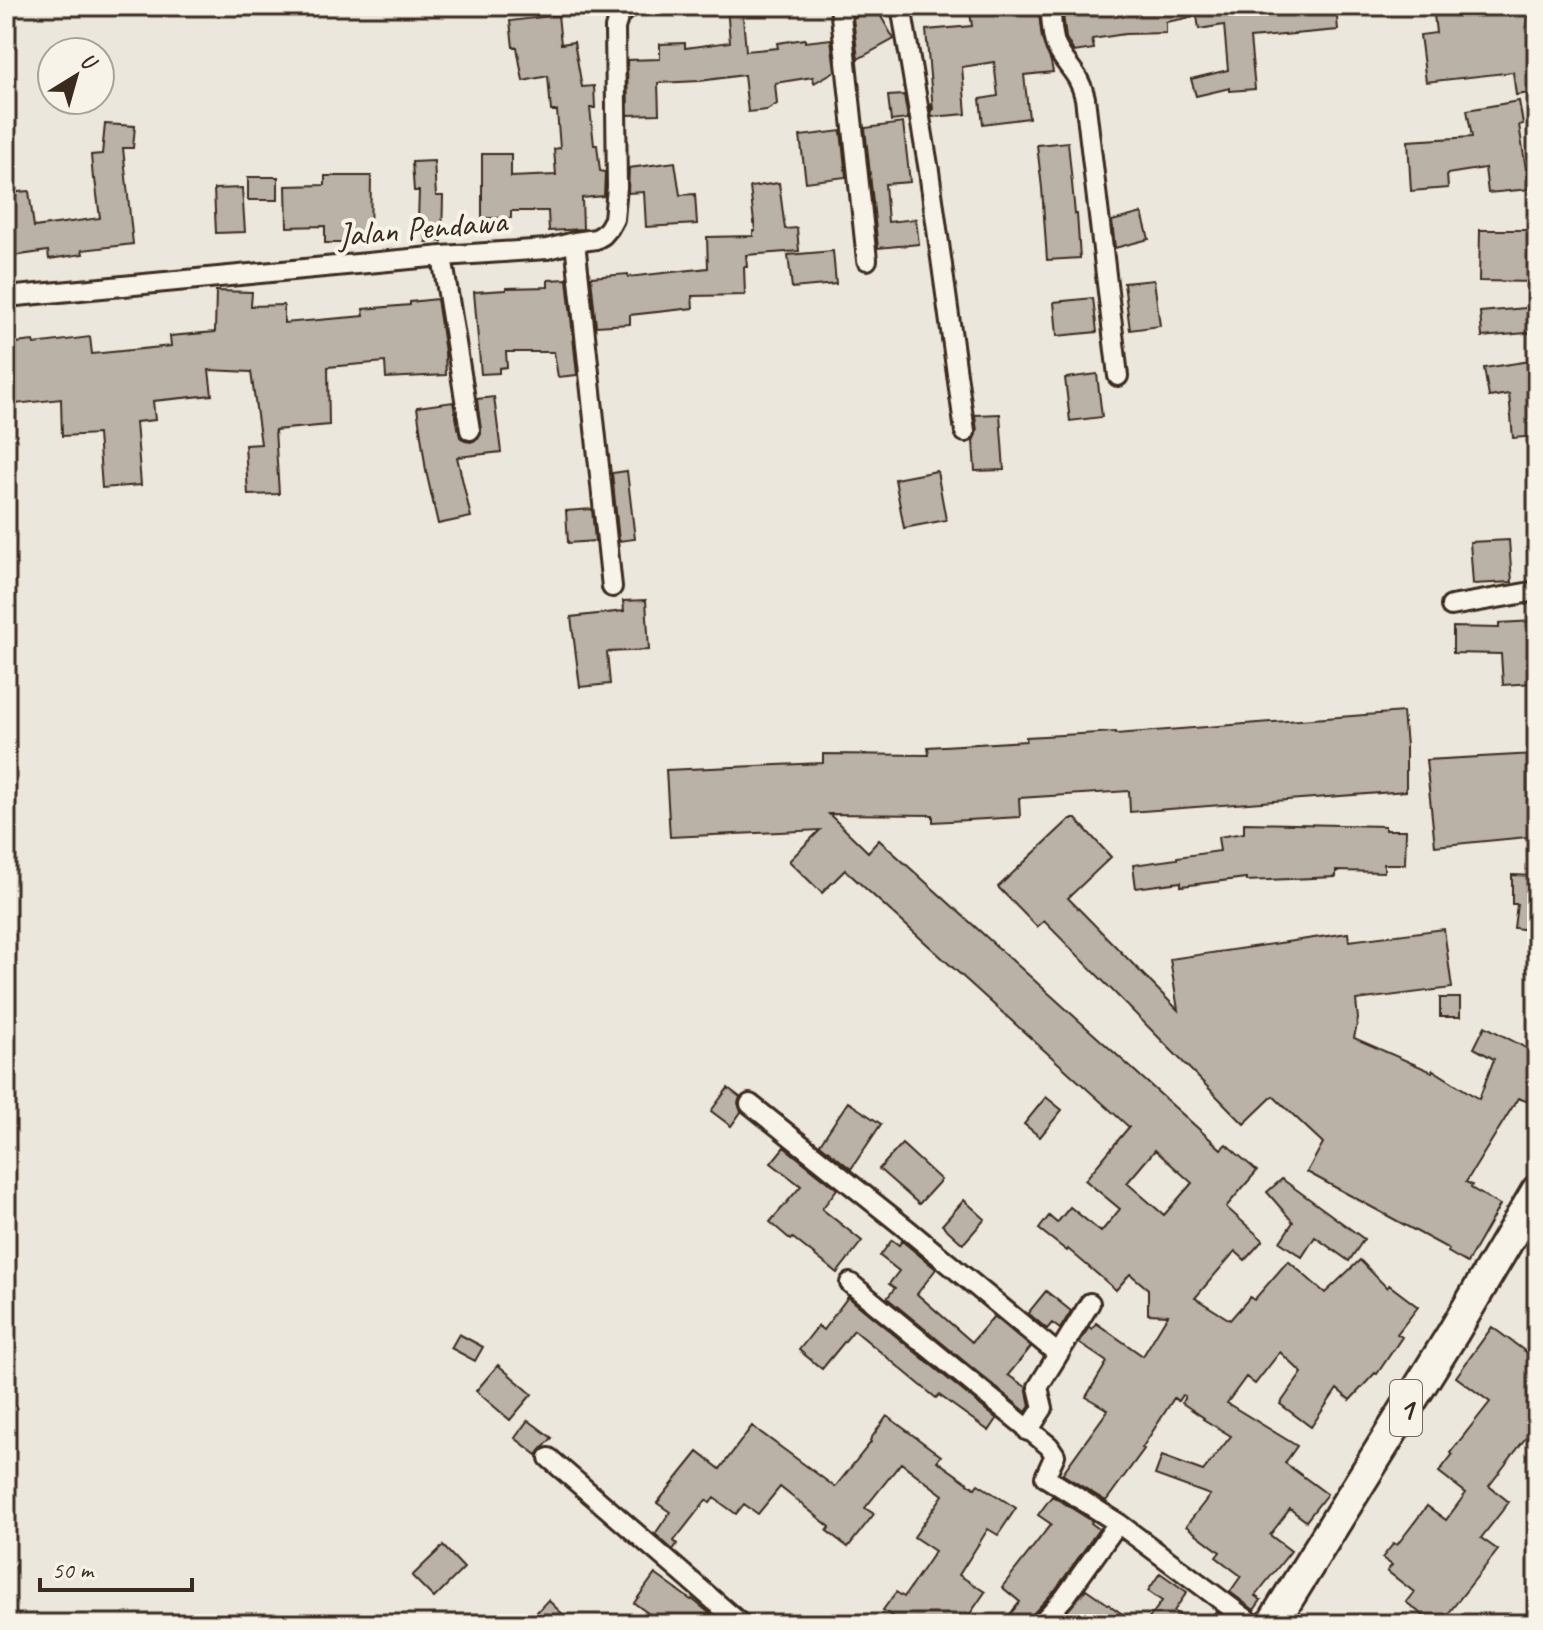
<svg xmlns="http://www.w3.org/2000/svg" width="1543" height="1630" viewBox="0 0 1543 1630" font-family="Caveat,sans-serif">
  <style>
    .building { fill: #bab2a7; stroke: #3b2a1e; stroke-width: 2; fill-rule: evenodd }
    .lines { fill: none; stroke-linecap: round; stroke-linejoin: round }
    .minor-casing { stroke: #3b2a1e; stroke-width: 24 }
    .trunk-casing { stroke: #3b2a1e; stroke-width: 36 }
    .minor { stroke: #f7f3e8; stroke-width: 18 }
    .trunk { stroke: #f7f3e8; stroke-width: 30 }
    .labels { text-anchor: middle; stroke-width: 8; stroke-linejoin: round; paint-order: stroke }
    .shield { fill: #f7f3e8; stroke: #73665b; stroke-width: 2 }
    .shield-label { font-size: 32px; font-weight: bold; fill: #3b2a1e }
    .street-label { font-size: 34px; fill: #3b2a1e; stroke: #f7f3e8 }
  </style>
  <rect width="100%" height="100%" fill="#ece7dc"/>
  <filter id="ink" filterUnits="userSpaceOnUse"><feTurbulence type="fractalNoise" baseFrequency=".0125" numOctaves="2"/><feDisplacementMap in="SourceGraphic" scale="16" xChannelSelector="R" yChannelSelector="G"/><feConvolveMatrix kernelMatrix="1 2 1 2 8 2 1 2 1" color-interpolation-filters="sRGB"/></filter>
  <g filter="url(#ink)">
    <!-- building -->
    <path class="building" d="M742 6 746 51 778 48 777 43 805 39V42L831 39 835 71 814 83 813 77 775 83 777 104 767 110 748 112 744 75 700 81 658 83 659 114 628 115 627 60 660 59V44L685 43V48L730 42 727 7Z
      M875 6 894 39 858 59 853 18Z
      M969 6H1038L1042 39 1051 62 1053 72 1024 75 1029 118 983 124 980 99 998 96 994 62 962 67 966 114 932 117 930 104 933 110 926 30 972 26Z
      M1062 6H1336L1338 30 1250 38 1255 89 1230 91V88L1196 96 1191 79 1228 70 1224 25 1199 29 1197 16 1166 22V33L1125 34 1092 39 1094 49 1074 52 1066 38Z
      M1433 6H1528L1533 41 1536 40 1537 49V92L1516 95 1513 72 1426 82 1420 35 1436 33Z
      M558 15 561 44 574 42 582 87 594 86 595 108H590L594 145H597L600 171 605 172 604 196 582 198 583 229 549 231 548 211H511V218H482V154H511V177L556 175 554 149 560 148 557 111H551L548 76 523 81 517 47H513L510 21Z
      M904 95 908 119 891 121 888 96Z
      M1519 101 1523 124 1519 125 1526 169 1528 168 1530 189 1488 193 1485 168 1447 174 1448 188 1411 191 1408 141 1472 137 1467 110Z
      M903 123 910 182 885 184 888 222 916 219 919 244 878 248 865 128Z
      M105 124 135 126 133 148H123L133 244 82 250 83 254 49 259 48 251 6 257V193L29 191 34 227 100 218 95 179H93L91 155 102 154Z
      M841 131 846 177 806 182 800 136Z
      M1068 142 1075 214H1077L1080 258 1047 260 1042 188 1037 145Z
      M434 161 436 196H443L442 241 426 242 424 221 418 220 419 191H414L412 162Z
      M675 162 680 195 695 194 697 224 646 227 644 192 628 193 629 168Z
      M325 176H371L370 243H325V226L287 227 286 186 325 185Z
      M248 177H278V200H248Z
      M779 183 785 229 797 228 799 251 746 255 747 267H744L745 295 692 296 693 308 630 315V324L596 326 591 277 628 274V277L708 268 707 237 753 236V231H755L750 187Z
      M242 188 245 232 216 233 214 189Z
      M1142 213 1149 239 1115 248 1112 221Z
      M1480 230H1537V282L1479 281Z
      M833 251 836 284 792 288 788 255Z
      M567 279 577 375 558 377 554 352H506L507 367 499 368V373L481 374 474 292 506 290V288L548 287V280Z
      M1154 280 1160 326 1130 330 1124 283Z
      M216 291 252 292 251 306 284 305V323L364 316 363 309 410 305V302L437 299 445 352 446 375 386 378 385 362 328 367 329 425 275 430 279 494 248 495 245 445 261 444 251 372 209 370 212 395 153 401 155 420 136 422 141 485 102 488 98 434 62 436 61 399 6 405V344L33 341 34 344 90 337 92 354 171 346 170 336 215 332Z
      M1093 298 1097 332 1057 336 1054 302Z
      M1537 307V332L1482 337 1480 312Z
      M1537 360V436L1513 438 1509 394 1489 397 1484 368Z
      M1097 374 1102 417 1070 421 1065 378Z
      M494 397 501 452 457 457 471 517 438 524 426 471 417 407 453 402 460 437 465 441 471 442 478 439 481 434 477 399Z
      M1000 414 1004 470 975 471 973 441 977 431 975 415Z
      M627 471 635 539 619 541 612 473Z
      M937 471 946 520 904 528 895 479Z
      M592 509 595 541 568 543 566 511Z
      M1509 540 1512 582 1473 584 1470 542Z
      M646 600 649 650 607 652 610 684 580 687 571 617 624 611 623 601Z
      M1537 621V640H1530L1533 683 1503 685 1501 654 1453 653V627L1499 628V623Z
      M1403 712 1406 746V791L1130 812 1129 791 1019 798 1020 817 933 822V815L829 814 868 852 879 840 1221 1149 1226 1144 1257 1171 1226 1207 1263 1240 1245 1260 1235 1251 1195 1298 1230 1320 1250 1297 1254 1300 1288 1261 1325 1293 1360 1260 1387 1288 1389 1285 1418 1307 1397 1334 1402 1337 1377 1374 1375 1373 1350 1400 1337 1389 1311 1427 1280 1404 1302 1373 1280 1352 1255 1384 1246 1377 1227 1403 1297 1446 1285 1463 1327 1494 1306 1521 1290 1509 1270 1535 1291 1551 1255 1596 1261 1600 1254 1610 1230 1592 1241 1576 1216 1557 1220 1552 1186 1526 1210 1495 1155 1475 1162 1456 1203 1471 1231 1436 1203 1419 1204 1418 1182 1403 1185 1396 1182 1395 1178 1401 1174 1398 1142 1448 1144 1449 1106 1501 1062 1474 1108 1410 1086 1397 1107 1362 1079 1343 1089 1327 1092 1329 1096 1323 1143 1356 1168 1315 1148 1314V1289L1130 1274 1116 1290 1068 1249 1067 1251 1039 1229 1049 1216 1057 1223 1070 1207 1101 1232 1120 1209 1085 1180 1129 1127 845 870 822 893 789 861 820 830 670 837 666 770 823 763V754L929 755 928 747 1026 741V737L1116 732V734ZM1155 1150 1192 1183 1164 1215 1127 1183Z
      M1537 754V836L1435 846 1426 760Z
      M1070 819H1076L1111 857 1068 898 1178 1010 1170 959 1348 933 1349 941 1444 929 1452 988 1356 1000 1358 1019 1354 1038 1432 1072 1433 1070 1479 1099 1494 1059 1474 1048 1485 1026 1537 1054V1105L1518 1098 1466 1182 1472 1185 1471 1188 1500 1205 1467 1263 1448 1252 1449 1249 1307 1172 1323 1143 1273 1096 1244 1124 1044 921 1037 927 998 887Z
      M1244 823 1385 826V830H1406L1405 864H1384V872L1336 871V877L1246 881V878L1181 886V882L1136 888 1133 865 1177 859V857L1220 851 1218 837 1244 833Z
      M1512 875 1537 876V931L1514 928 1517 904H1512Z
      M1440 998H1460V1017H1440Z
      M728 1088 740 1097 738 1103 741 1112 731 1126 711 1111Z
      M1046 1097 1062 1110 1040 1137 1024 1124Z
      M848 1102 881 1124 851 1169 820 1144Z
      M902 1144 941 1180 919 1204 879 1169Z
      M784 1147 837 1189 822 1209 862 1241 837 1273 793 1238 791 1240 770 1222 801 1186 771 1163Z
      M1282 1179 1364 1239 1349 1261 1315 1237 1302 1257 1280 1242 1293 1222 1267 1192Z
      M964 1200 985 1219 963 1244 942 1225Z
      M892 1240 899 1245 902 1241 936 1269 917 1294 972 1342 994 1316 1031 1347 1008 1375 1026 1387 1030 1406 1026 1412 887 1298 895 1288 889 1284 899 1271 880 1256Z
      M1046 1291 1071 1311 1060 1329 1052 1323 1047 1329 1028 1313Z
      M848 1297 997 1419 989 1431 939 1395 936 1398 854 1330 822 1369 799 1350 818 1326 823 1330Z
      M1492 1327 1537 1360V1423L1489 1486 1509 1502 1481 1538 1498 1550 1440 1624H1434L1406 1602 1414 1592 1387 1571 1392 1565 1382 1558 1394 1543 1397 1545 1427 1506 1446 1520 1466 1493 1439 1472 1452 1455 1450 1453 1490 1402 1456 1377Z
      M459 1334 483 1347 475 1361 451 1348Z
      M498 1365 532 1394 510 1420 476 1391Z
      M887 1416 941 1456 937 1461 975 1488 978 1484 1016 1508 998 1535 988 1529 959 1575 985 1592 963 1624H903L883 1610 896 1592 904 1597 935 1551 914 1537 943 1495 901 1463 865 1508 874 1514 848 1547 827 1531 830 1527 780 1487 758 1514 744 1504 736 1514 714 1498 710 1503 706 1500 674 1541 677 1544 673 1550 655 1534 670 1512 657 1503 698 1452 720 1469 752 1426 835 1487 871 1442 870 1440Z
      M528 1420 552 1438 540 1451 537 1455 515 1438Z
      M1052 1496 1092 1521 1091 1523 1099 1529 1056 1589 1031 1616 1028 1624H1002L1020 1602 1002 1587 1051 1524 1038 1515Z
      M443 1546 464 1568 434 1598 412 1576Z
      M1160 1573 1187 1592 1174 1611 1191 1624H1145L1162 1601 1148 1591Z
      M655 1574 691 1600 692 1599 723 1624H663L634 1603Z
      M1086 1589 1137 1624H1056Z
      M548 1600 573 1624H526Z
      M1216 1611 1233 1624H1207Z"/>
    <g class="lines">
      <!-- minor casing -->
      <g class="minor-casing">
        <path id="minor" d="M840 6 867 260
          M901 6 929 171 965 432
          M1050 6C1052 19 1051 34 1056 46 1066 67 1079 72 1085 98L1118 376
          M575 242 612 587
          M442 256 470 430
          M6 297 442 256 547 249 575 242 596 239 603 235 609 228 614 219 617 187 615 28 619 15 631 6
          M1451 606 1537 591
          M750 1104 908 1230 1058 1354
          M850 1283 1049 1446 1055 1455 1045 1477 1118 1523 1253 1624
          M1028 1431 1043 1408 1038 1387 1090 1303
          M549 1458 741 1624
          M1040 1624 1065 1597 1118 1523"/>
      </g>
      <!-- trunk casing -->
      <g class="trunk-casing">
        <path id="trunk" d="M1272 1624 1453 1333 1537 1191"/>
      </g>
      <!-- minor -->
      <use href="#minor" class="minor"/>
      <!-- trunk -->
      <use href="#trunk" class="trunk"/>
    </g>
  </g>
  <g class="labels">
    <!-- shield labels -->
    <rect class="shield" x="1390" y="1380" width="32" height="56" rx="6"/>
    <g class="shield-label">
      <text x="1406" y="1419">1</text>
    </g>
    <!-- street labels -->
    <g class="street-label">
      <text transform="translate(422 227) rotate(-5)" y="12">Jalan Pendawa</text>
    </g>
  </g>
  <!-- margin -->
  <rect width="1543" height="1630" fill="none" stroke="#f7f3e8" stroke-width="32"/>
  <rect x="16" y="16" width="1511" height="1598" fill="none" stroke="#3b2a1e" stroke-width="3" filter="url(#ink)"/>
  <!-- north arrow -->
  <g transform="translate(76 76) rotate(37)"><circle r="38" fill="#f7f3e8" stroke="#aca397" stroke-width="2"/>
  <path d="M0-6L14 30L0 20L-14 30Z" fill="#3b2a1e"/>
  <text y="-12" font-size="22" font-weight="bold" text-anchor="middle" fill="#3b2a1e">U</text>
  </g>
  <!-- scale -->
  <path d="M40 1578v12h152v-12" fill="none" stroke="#3b2a1e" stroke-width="4"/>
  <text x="52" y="1578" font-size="24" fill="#3b2a1e" stroke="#f7f3e8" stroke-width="6" paint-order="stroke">50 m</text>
</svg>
